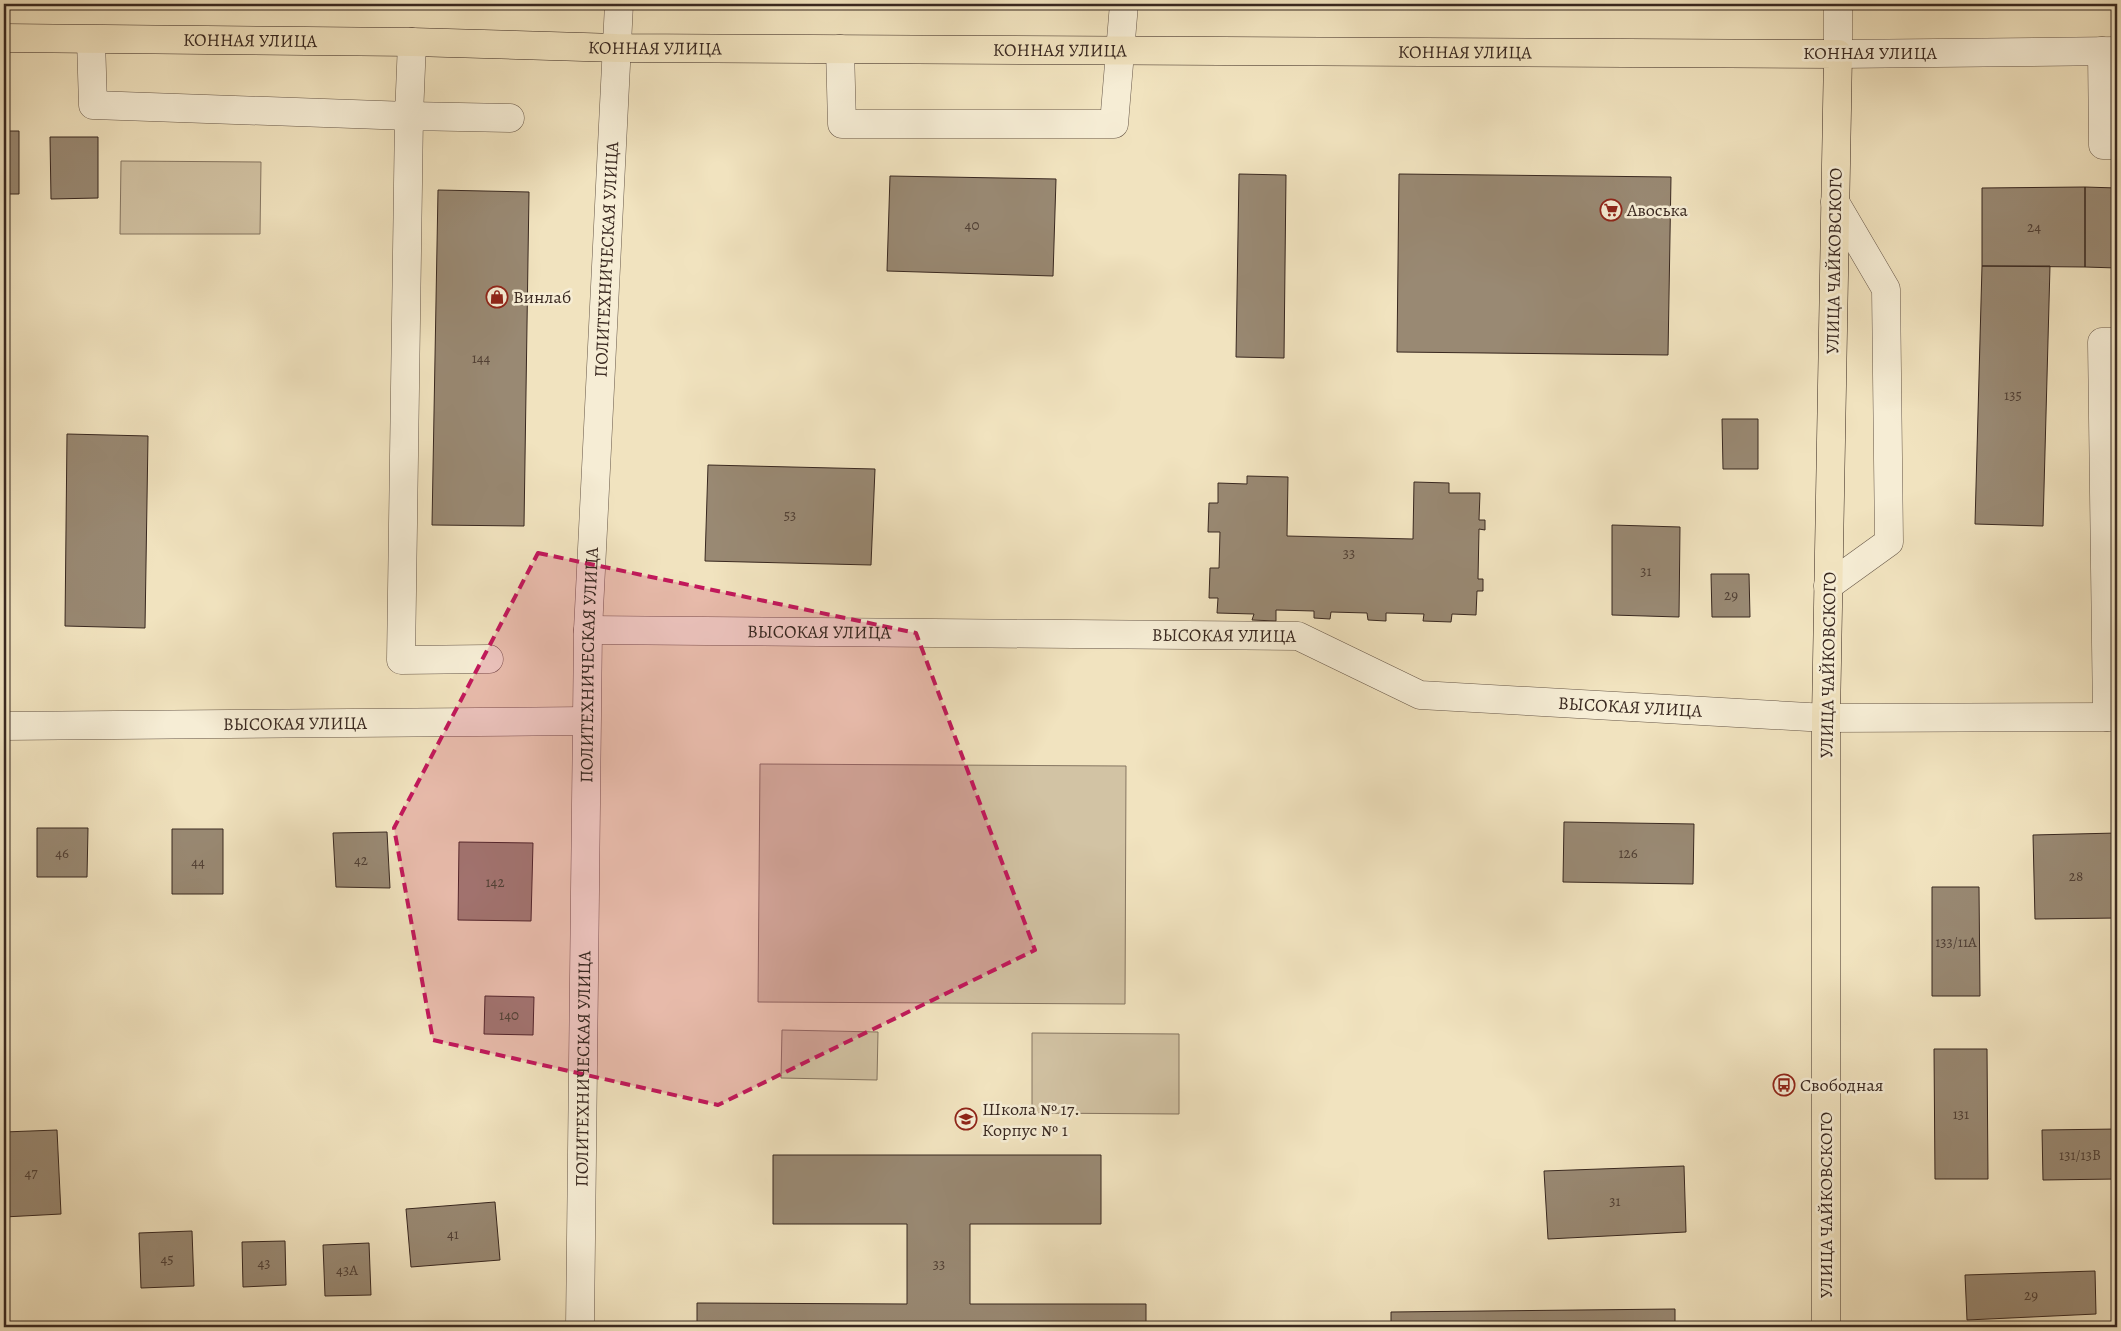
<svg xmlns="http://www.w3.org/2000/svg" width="2121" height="1331" viewBox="0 0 2121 1331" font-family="Alegreya,serif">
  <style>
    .green { fill: #d2c3a4; stroke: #867662 }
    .building { fill: #998973; stroke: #392820 }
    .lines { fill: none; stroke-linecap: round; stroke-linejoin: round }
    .minor-casing { stroke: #675748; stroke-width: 29 }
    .major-casing { stroke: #392820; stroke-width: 29 }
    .minor { stroke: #f6edd5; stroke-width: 28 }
    .major { stroke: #f1e3bf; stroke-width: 28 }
    .marked { fill: #c2185b; fill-opacity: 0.2; stroke: #c2185b; stroke-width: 4; stroke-dasharray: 10 6; stroke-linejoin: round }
    .labels { text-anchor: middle; stroke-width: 5; stroke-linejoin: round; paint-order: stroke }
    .number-label { font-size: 15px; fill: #514035 }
    .street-label { font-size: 18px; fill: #392820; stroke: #f6edd5 }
    .poi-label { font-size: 18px; fill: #392820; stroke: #f6edd5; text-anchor: start }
  </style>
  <rect width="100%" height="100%" fill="#f1e3bf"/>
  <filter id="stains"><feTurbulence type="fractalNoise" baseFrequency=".004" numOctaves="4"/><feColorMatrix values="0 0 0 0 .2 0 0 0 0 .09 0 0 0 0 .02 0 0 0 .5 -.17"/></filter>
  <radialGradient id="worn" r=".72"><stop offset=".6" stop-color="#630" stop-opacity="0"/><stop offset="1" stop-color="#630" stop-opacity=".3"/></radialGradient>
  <!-- green -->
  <path class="green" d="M121 161 261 162 260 234H120Z
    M760 764 1126 766 1125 1004 758 1002Z
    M782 1030 878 1032 877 1080 781 1078Z
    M1032 1033 1179 1034V1114L1032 1113Z"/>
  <!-- building -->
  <path class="building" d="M4 131H19V194H4Z
    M50 137H98V198L51 199Z
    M1239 174 1286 175 1284 358 1236 357Z
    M1399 174 1671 177 1668 355 1397 352Z
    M890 176 1056 179 1053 276 887 271Z
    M2085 187 2117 188V268L2085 267Z
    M2085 187V267L1982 266V188Z
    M438 190 529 192 524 526 432 525Z
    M1982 266H2050L2043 526 1975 524Z
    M1722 419H1758V469H1723Z
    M67 434 148 436 145 628 65 626Z
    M708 465 875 469 871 565 705 561Z
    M1247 476 1288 477 1287 536 1413 539 1414 482 1449 483V493H1480L1479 520H1485V530L1479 529 1478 579H1483V591H1477L1476 615 1452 614 1451 622 1423 621 1424 614 1386 613V621L1368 620 1367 613 1331 612 1330 619 1314 618V611L1276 610V621L1252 620 1254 614 1217 613 1218 598H1209L1210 568H1219L1220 532H1208L1209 503H1218V483L1247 484Z
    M1612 525 1680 527 1679 617 1612 615Z
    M1711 574H1749L1750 617H1712Z
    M1564 822 1694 824 1693 884 1563 882Z
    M37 828H88L87 877H37Z
    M172 829H223V894H172Z
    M387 832 390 888 336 887 333 833Z
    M2117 833V918L2035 919 2033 835Z
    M459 842 533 843 531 921 458 920Z
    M1932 887H1979L1980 996H1932Z
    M485 996 534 997 533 1035 484 1034Z
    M1934 1049H1987L1988 1179H1935Z
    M2117 1129V1179L2043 1180 2042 1130Z
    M57 1130 61 1214 4 1217V1132Z
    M773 1155H1101V1224H970V1304H1146V1327H697V1303L907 1304V1224H773Z
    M1684 1166 1686 1232 1548 1239 1544 1171Z
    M495 1202 500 1260 411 1267 406 1209Z
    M192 1231 194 1286 141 1288 139 1233Z
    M285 1241 286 1285 243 1287 242 1242Z
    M369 1243 371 1295 325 1296 323 1245Z
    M2095 1271 2096 1314 1967 1320 1965 1275Z
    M1675 1309V1327H1391V1312Z"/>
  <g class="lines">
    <!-- minor casing -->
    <g class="minor-casing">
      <g id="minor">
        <path d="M1838 4V54L2117 51"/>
        <path d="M91 40 93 105 409 116 412 42"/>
        <path d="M840 49 842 124H1114L1124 4"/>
        <path d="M2102 51 2103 145H2117"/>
        <path d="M1828 586 1889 542 1886 289 1835 202"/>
        <path id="s1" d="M588 630 1298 636 1420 695 1826 718 2117 717"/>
        <path d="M489 659 401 660 409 116 510 118"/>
        <path d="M2107 717 2102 342H2117"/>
        <path id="s2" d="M4 726 586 721"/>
        <path id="s3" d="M580 1327 588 630 619 4"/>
      </g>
    </g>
    <!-- major casing -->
    <g class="major-casing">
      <g id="major">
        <path id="s4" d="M4 38 412 42 617 48 1838 54 1826 718V1327"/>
      </g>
    </g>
    <!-- minor -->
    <use href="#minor" class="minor"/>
    <!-- major -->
    <use href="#major" class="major"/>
  </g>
  <!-- marked area -->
  <path class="marked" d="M538 553 916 633 1035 950 718 1105 433 1040 394 828Z"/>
  <!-- icons -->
  <defs>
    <g id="supermarket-ring" transform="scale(1.125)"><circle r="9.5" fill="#f6edd5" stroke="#8f2418" stroke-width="1.5"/><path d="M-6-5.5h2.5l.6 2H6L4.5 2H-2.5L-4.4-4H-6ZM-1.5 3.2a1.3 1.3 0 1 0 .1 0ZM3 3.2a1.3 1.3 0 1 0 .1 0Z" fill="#8f2418"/></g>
    <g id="shop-ring" transform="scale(1.125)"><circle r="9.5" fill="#f6edd5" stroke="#8f2418" stroke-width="1.5"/><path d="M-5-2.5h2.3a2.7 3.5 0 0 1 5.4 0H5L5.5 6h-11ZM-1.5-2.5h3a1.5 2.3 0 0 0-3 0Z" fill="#8f2418"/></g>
    <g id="bus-ring" transform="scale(1.125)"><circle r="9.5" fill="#f6edd5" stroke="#8f2418" stroke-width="1.5"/><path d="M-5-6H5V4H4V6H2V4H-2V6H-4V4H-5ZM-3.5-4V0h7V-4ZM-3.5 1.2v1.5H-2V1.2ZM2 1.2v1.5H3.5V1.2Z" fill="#8f2418"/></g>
    <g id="school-ring" transform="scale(1.125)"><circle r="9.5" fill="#f6edd5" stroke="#8f2418" stroke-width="1.5"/><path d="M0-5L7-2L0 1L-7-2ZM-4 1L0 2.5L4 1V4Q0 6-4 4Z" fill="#8f2418"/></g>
  </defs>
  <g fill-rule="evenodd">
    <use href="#supermarket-ring" x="1611" y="210"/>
    <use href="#shop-ring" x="497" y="297"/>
    <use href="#bus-ring" x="1784" y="1085"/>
    <use href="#school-ring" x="966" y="1119"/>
  </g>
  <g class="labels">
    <!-- number labels -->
    <g class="number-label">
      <text x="972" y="230">40</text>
      <text x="2034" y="232">24</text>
      <text x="481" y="363">144</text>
      <text x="2013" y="400">135</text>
      <text x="790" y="520">53</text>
      <text x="1349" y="558">33</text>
      <text x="1646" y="576">31</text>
      <text x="1731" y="600">29</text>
      <text x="62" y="858">46</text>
      <text x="1628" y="858">126</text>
      <text x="361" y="865">42</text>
      <text x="198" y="867">44</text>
      <text x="2076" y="881">28</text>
      <text x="495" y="887">142</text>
      <text x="1956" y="947">133/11А</text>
      <text x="509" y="1020">140</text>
      <text x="1961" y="1119">131</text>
      <text x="2080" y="1160">131/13В</text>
      <text x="31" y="1178">47</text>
      <text x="1615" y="1206">31</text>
      <text x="453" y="1239">41</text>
      <text x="167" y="1264">45</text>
      <text x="264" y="1268">43</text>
      <text x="939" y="1269">33</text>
      <text x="347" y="1275">43А</text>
      <text x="2031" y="1300">29</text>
    </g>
    <!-- street labels -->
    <g class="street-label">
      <text dy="6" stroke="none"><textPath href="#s4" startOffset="246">КОННАЯ УЛИЦА</textPath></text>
      <text dy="6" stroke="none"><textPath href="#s4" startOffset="651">КОННАЯ УЛИЦА</textPath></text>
      <text dy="6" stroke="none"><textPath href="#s4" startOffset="1056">КОННАЯ УЛИЦА</textPath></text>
      <text dy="6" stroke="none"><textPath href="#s4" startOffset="1461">КОННАЯ УЛИЦА</textPath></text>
      <text x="1870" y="59">КОННАЯ УЛИЦА</text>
      <text dy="6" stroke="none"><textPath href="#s3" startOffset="1068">ПОЛИТЕХНИЧЕСКАЯ УЛИЦА</textPath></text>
      <text transform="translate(1834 261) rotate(-89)" y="6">УЛИЦА ЧАЙКОВСКОГО</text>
      <text dy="6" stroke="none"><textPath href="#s1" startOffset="231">ВЫСОКАЯ УЛИЦА</textPath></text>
      <text dy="6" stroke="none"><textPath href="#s1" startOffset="636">ВЫСОКАЯ УЛИЦА</textPath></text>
      <text dy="6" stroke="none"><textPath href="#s3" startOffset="662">ПОЛИТЕХНИЧЕСКАЯ УЛИЦА</textPath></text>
      <text transform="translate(1828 665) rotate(-89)" y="6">УЛИЦА ЧАЙКОВСКОГО</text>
      <text dy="6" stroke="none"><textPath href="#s1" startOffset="1056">ВЫСОКАЯ УЛИЦА</textPath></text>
      <text dy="6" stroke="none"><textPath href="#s2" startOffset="291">ВЫСОКАЯ УЛИЦА</textPath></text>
      <text dy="6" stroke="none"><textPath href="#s3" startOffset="258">ПОЛИТЕХНИЧЕСКАЯ УЛИЦА</textPath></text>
      <text transform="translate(1826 1205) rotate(-90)" y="6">УЛИЦА ЧАЙКОВСКОГО</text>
    </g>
    <!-- poi labels -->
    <g class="poi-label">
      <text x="1627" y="216">Авоська</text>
      <text x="513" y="303">Винлаб</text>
      <text x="1800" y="1091">Свободная</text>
      <text x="982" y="1115">Школа № 17.<tspan x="982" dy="21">Корпус № 1</tspan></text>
    </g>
  </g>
  <!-- margin -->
  <rect width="2121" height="1331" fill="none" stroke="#f1e3bf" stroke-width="20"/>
  <rect x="5" y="5" width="2111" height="1321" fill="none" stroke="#392820" stroke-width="2.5"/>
  <rect x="10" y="10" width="2101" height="1311" fill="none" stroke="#392820"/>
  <rect width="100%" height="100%" filter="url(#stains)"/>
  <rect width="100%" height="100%" fill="url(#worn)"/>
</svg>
